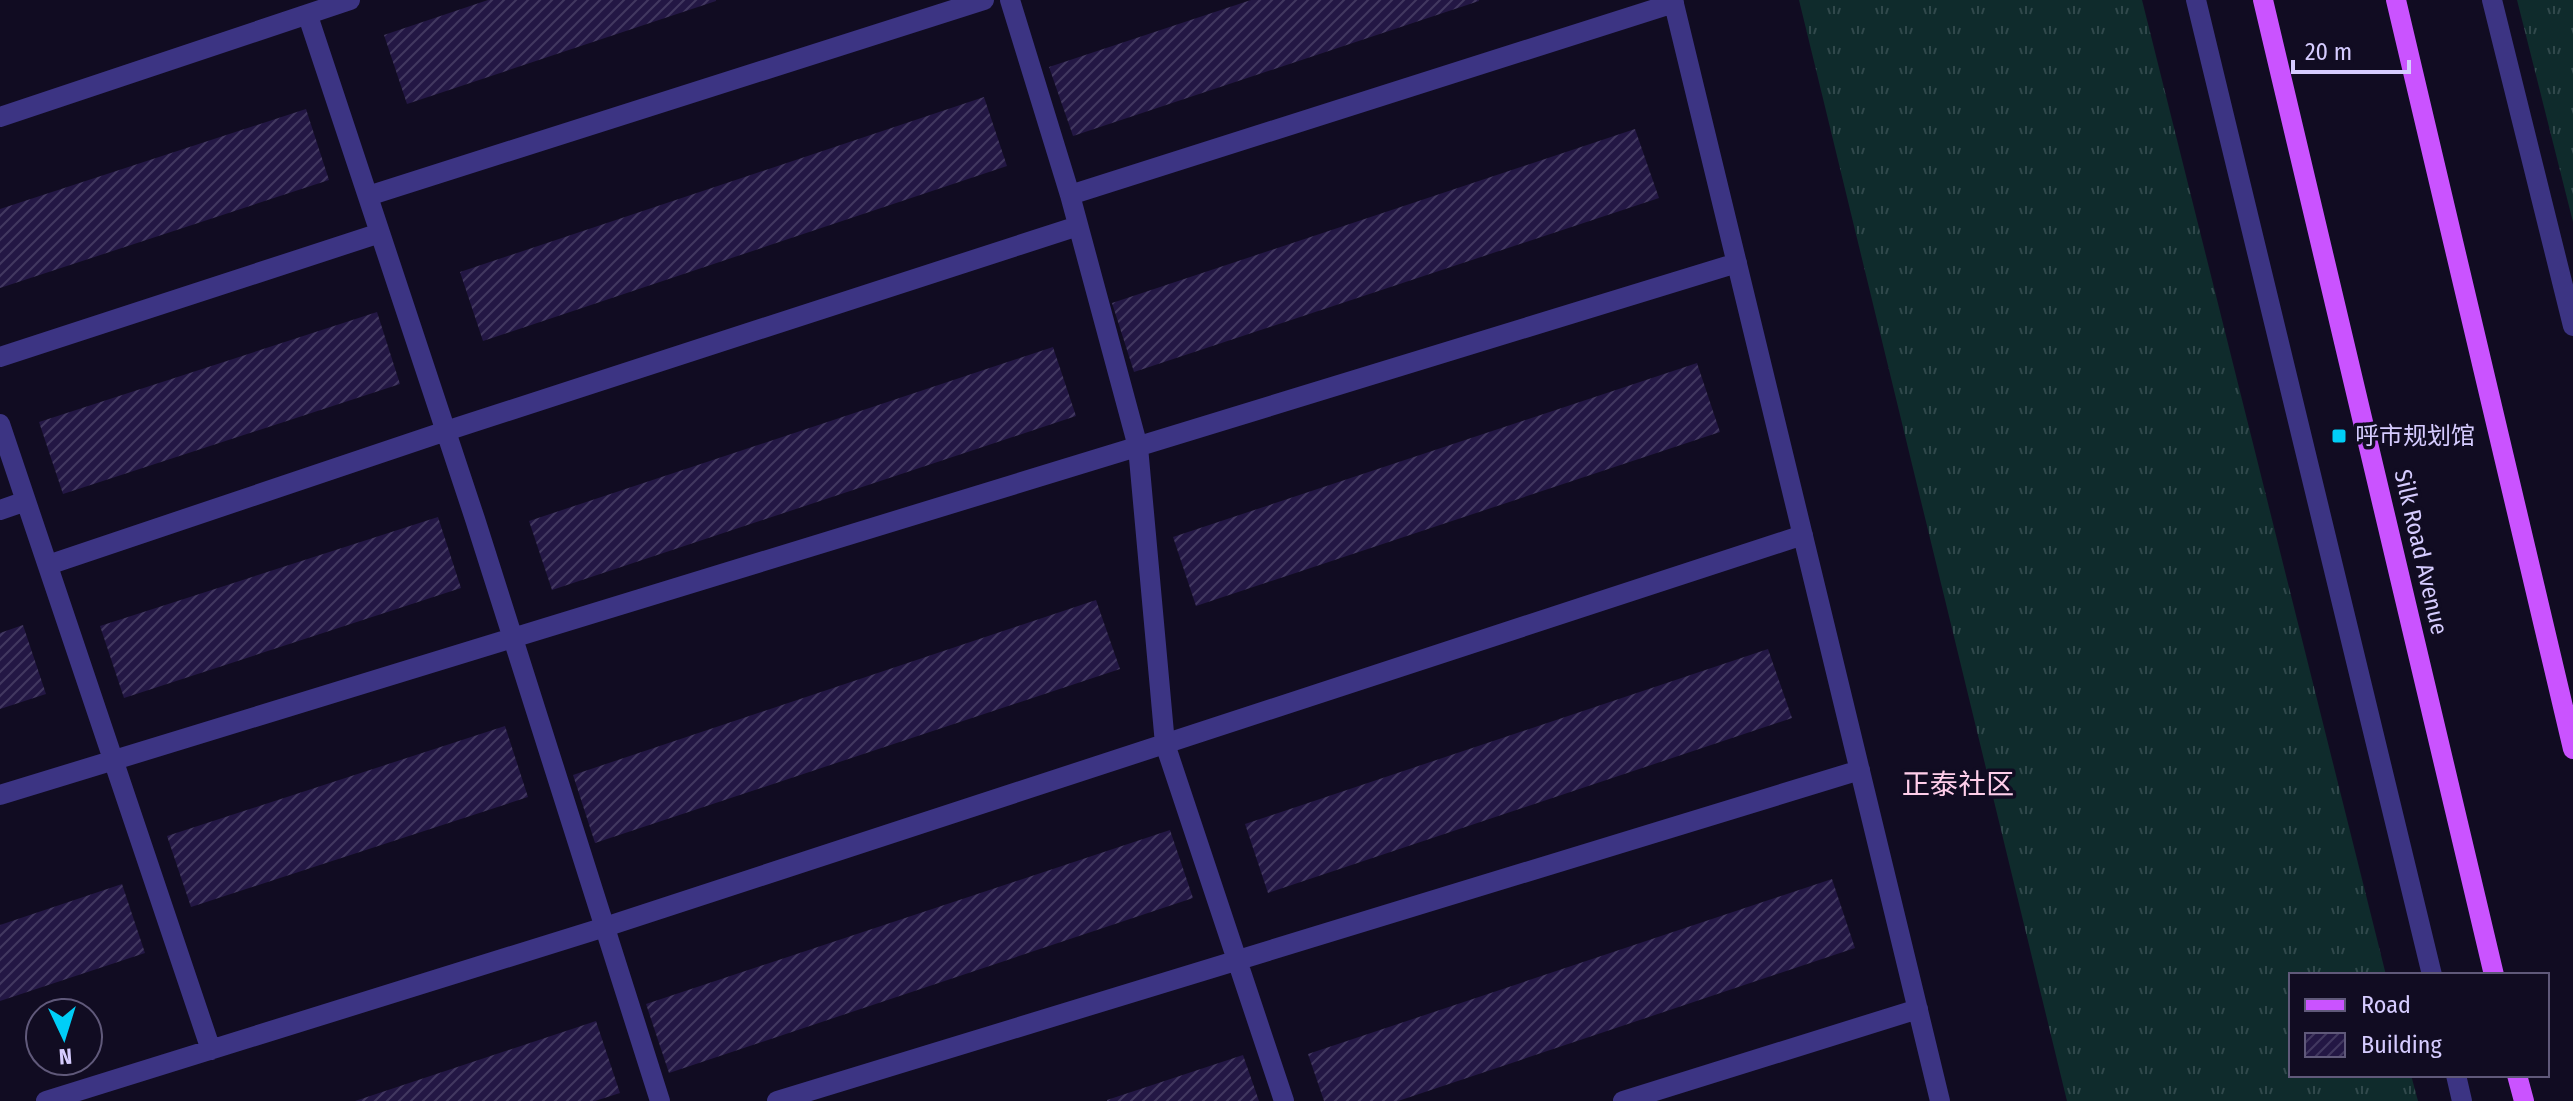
<svg xmlns="http://www.w3.org/2000/svg" width="2573" height="1101" viewBox="0 0 2573 1101" font-family="'Fira Sans Condensed','Noto Sans SC',sans-serif">
  <style>
    .grass { fill: url(#grass-tufts) }
    .building { fill: url(#building-hatch) }
    .lines { fill: none; stroke-linecap: round; stroke-linejoin: round }
    .minor { stroke: #3c3483; stroke-width: 20 }
    .major { stroke: #ca53ff; stroke-width: 20 }
    .poi-dot { fill: #00cef7; stroke: #110c22; stroke-width: 3 }
    .labels { text-anchor: middle; stroke-width: 7; stroke-linejoin: round; paint-order: stroke }
    .poi-label { font-size: 24px; fill: #d6ccff; stroke: #110c22; text-anchor: start }
    .street-label { font-size: 24px; fill: #d6ccff; stroke: #110c22 }
    .quarter-label { font-size: 28px; fill: #ffceea; stroke: #110c22 }
  </style>
  <defs>
    <pattern id="grass-tufts" width="24" height="20" patternUnits="userSpaceOnUse" patternTransform="scale(2)"><rect width="24" height="20" fill="#0f2b2c"/><path d="M3 7l-1-3M5 7V3M7 7l1-3M15 17l-1-3M17 17v-4M19 17l1-3" fill="none" stroke="#31494c"/></pattern>
    <pattern id="building-hatch" width="6" height="6" patternUnits="userSpaceOnUse" patternTransform="scale(2)"><rect width="6" height="6" fill="#231744"/><path d="M-1 1l2-2M0 6l6-6M5 7l2-2" fill="none" stroke="#423860"/></pattern>
  </defs>
  <rect width="100%" height="100%" fill="#110c22"/>
  <!-- grass -->
  <path class="grass" d="M1799 0H2142L2386 975H2291V1075H2411L2418 1101H2067Z
    M2517 0H2573V222Z"/>
  <!-- building -->
  <path class="building" d="M488 0H716V1L407 104 384 35Z
    M1251 0H1479V1L1073 136 1049 67Z
    M984 97 1007 166 483 341 460 272Z
    M306 109 329 180 0 288V209Z
    M1635 129 1659 198 1134 372 1112 303Z
    M377 312 400 384 63 494 39 422Z
    M1053 347 1076 416 552 590 529 521Z
    M1697 363 1720 432 1196 606 1173 537Z
    M438 517 461 588 124 698 100 626Z
    M1096 600 1120 669 595 843 573 775Z
    M23 625 46 694 0 709V633Z
    M1768 649 1792 718 1268 893 1245 824Z
    M505 726 528 797 191 907 167 836Z
    M1170 830 1193 898 669 1073 646 1004Z
    M1832 879 1855 948 1398 1101H1324L1308 1054Z
    M122 884 145 953 0 1001V925Z
    M596 1021 620 1093 595 1101H355Z
    M1243 1055 1259 1101H1107V1100Z"/>
  <g class="lines">
    <!-- minor -->
    <path class="minor" d="M1010 0 1070 195 1674 3
      M1673 0 1940 1101
      M2196 0 2432 975
      M2492 0 2573 326
      M308 16 475 519 660 1101
      M0 117 350 0
      M1070 195 1138 447 1165 744 1284 1101
      M368 196 984 0
      M0 357 380 233
      M0 424 211 1050
      M0 510 26 501
      M48 565 446 431 1078 226
      M0 795 1737 263
      M2456 1075 2462 1101
      M46 1101 605 927 1803 535
      M777 1101 1860 770
      M1623 1101 1918 1009"/>
    <!-- major -->
    <path class="major" d="M2263 0 2494 975
      M2396 0 2573 749
      M2517 1075 2524 1101"/>
  </g>
  <!-- markers -->
  <rect class="poi-dot" x="2331" y="428" width="16" height="16" rx="4"/>
  <g class="labels">
    <!-- poi labels -->
    <g class="poi-label">
      <text x="2355" y="444">呼市规划馆</text>
    </g>
    <!-- street labels -->
    <g class="street-label">
      <text transform="translate(2421 552) rotate(77)" y="8">Silk Road Avenue</text>
    </g>
    <!-- quarter labels -->
    <g class="quarter-label">
      <text x="1958" y="794">正泰社区</text>
    </g>
  </g>
  <!-- legend -->
  <rect x="2289" y="973" width="260" height="104" fill="#110c22" stroke="#60597a" stroke-width="2"/>
  <rect x="2305" y="999" width="40" height="12" fill="#ca53ff" stroke="#60597a" stroke-width="2"/>
  <text x="2361" y="1013" font-size="24" fill="#d6ccff">Road</text>
  <rect x="2305" y="1033" width="40" height="24" fill="url(#building-hatch)" stroke="#60597a" stroke-width="2"/>
  <text x="2361" y="1053" font-size="24" fill="#d6ccff">Building</text>
  <!-- north arrow -->
  <g transform="translate(64 1037) rotate(176)"><circle r="38" fill="#110c22" stroke="#60597a" stroke-width="2"/>
  <path d="M0-6L14 30L0 20L-14 30Z" fill="#00cef7"/>
  <text y="-12" font-size="22" font-weight="bold" text-anchor="middle" fill="#d6ccff">N</text>
  </g>
  <!-- scale -->
  <path d="M2293 60v12h116v-12" fill="none" stroke="#d6ccff" stroke-width="4"/>
  <text x="2305" y="60" font-size="24" fill="#d6ccff" stroke="#110c22" stroke-width="6" paint-order="stroke">20 m</text>
</svg>
